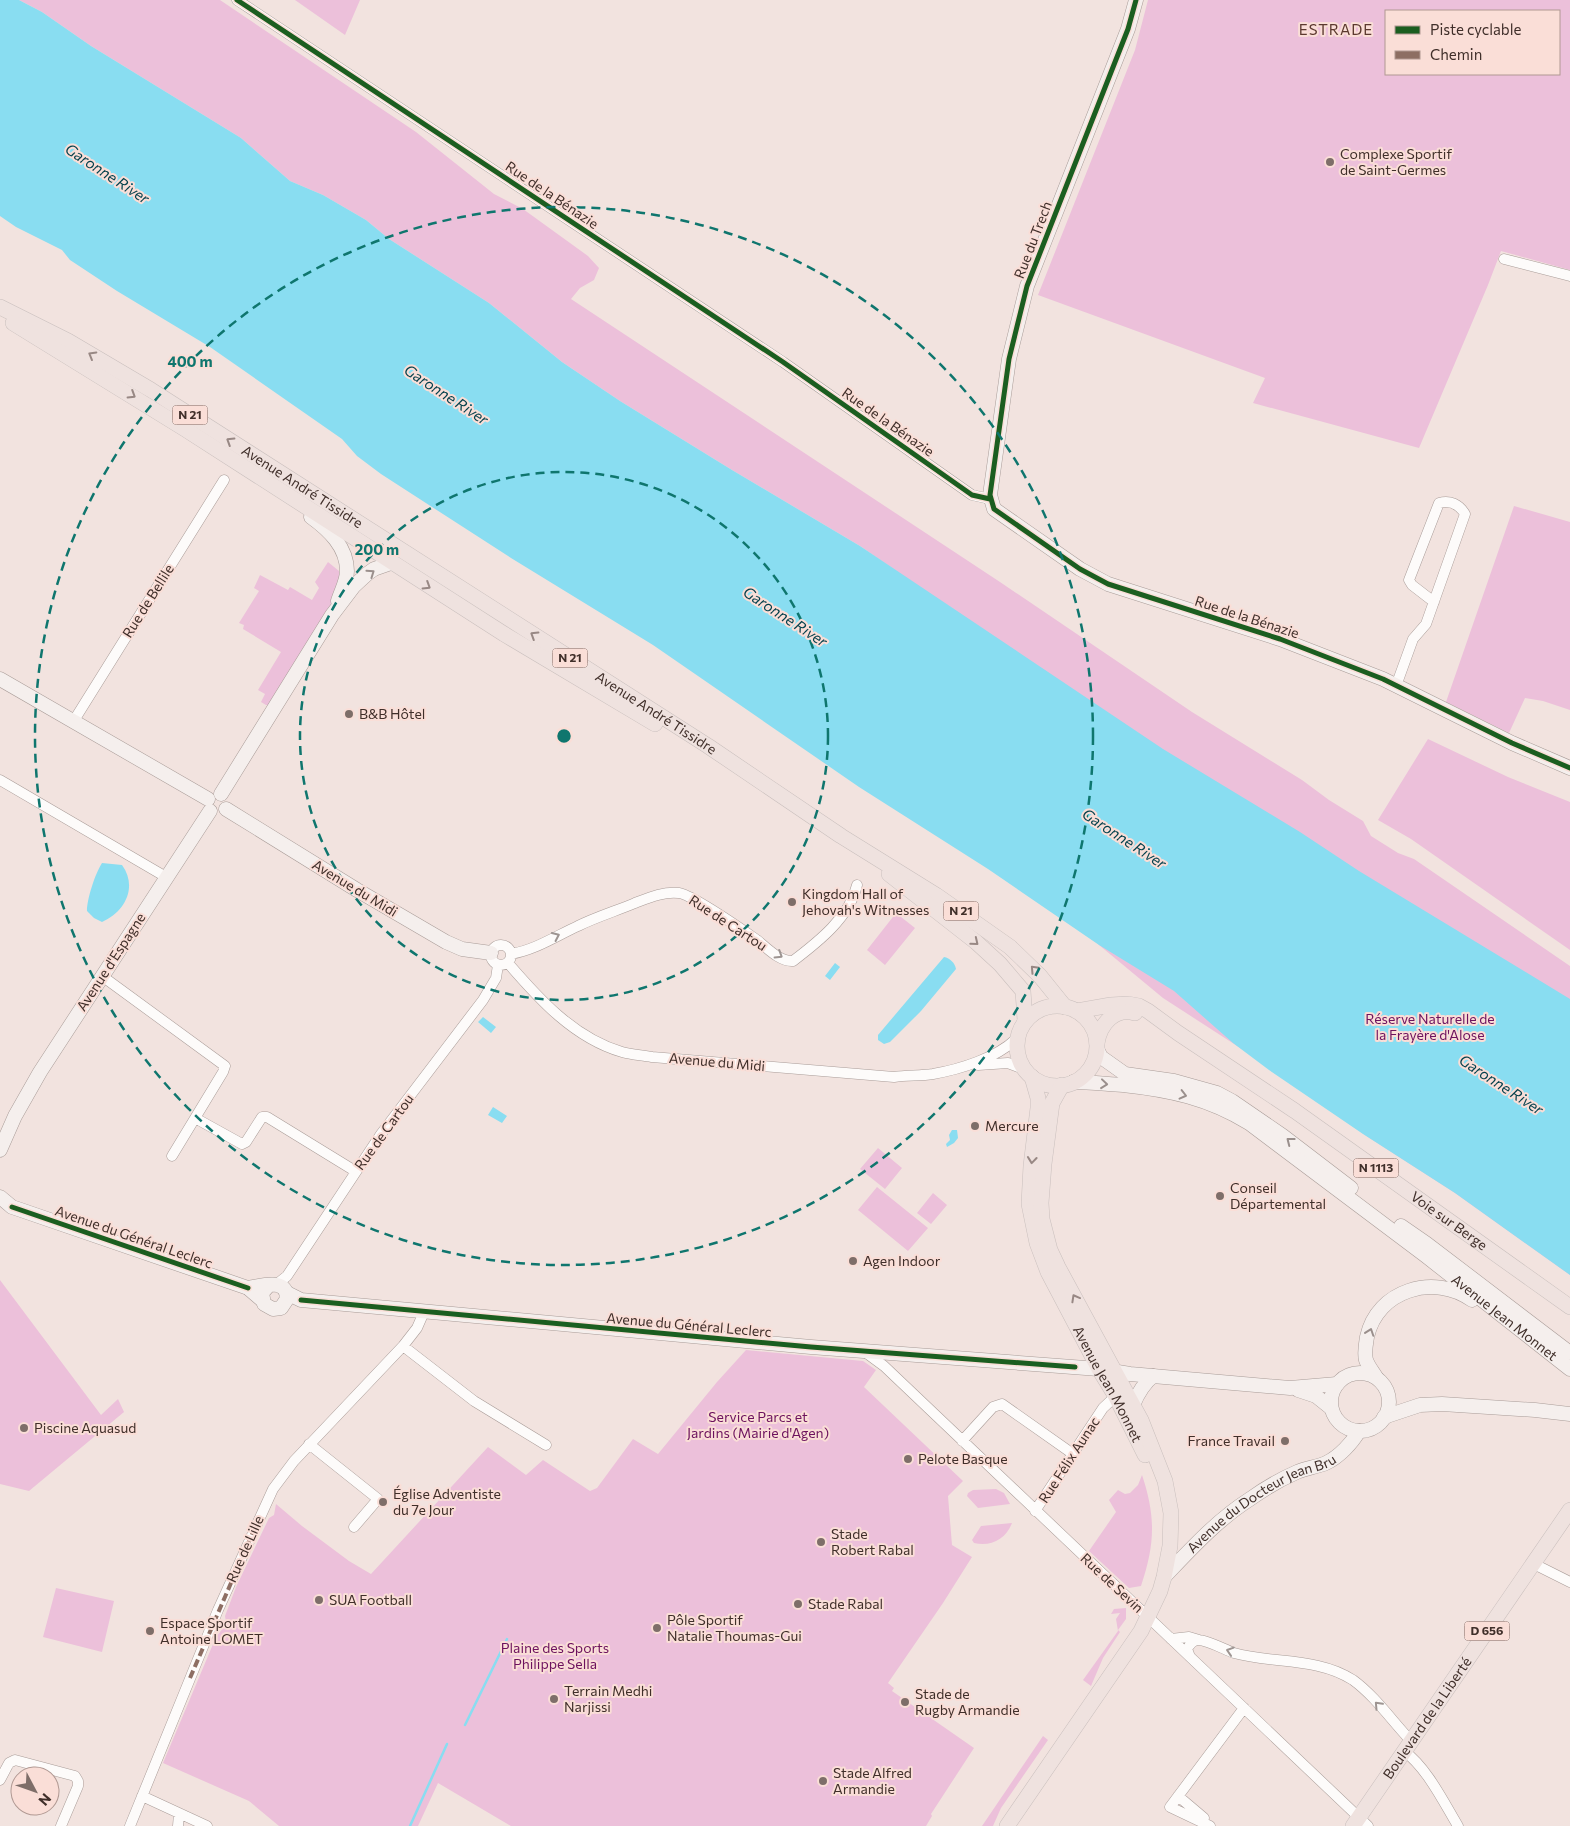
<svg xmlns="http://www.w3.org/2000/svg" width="1570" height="1826" viewBox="0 0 1570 1826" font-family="Commissioner,sans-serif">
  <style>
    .green { fill: #ecc0da; fill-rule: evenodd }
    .water { fill: #89ddf1 }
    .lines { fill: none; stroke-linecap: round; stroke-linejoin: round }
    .stream { stroke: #89ddf1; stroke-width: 2.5 }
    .street-casing { stroke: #a99c98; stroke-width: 11 }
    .secondary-casing { stroke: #a99c98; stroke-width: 15 }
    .primary-casing { stroke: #c9bfbd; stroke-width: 16 }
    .street { stroke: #fdfbfa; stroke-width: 10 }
    .secondary { stroke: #f5efed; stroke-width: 14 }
    .primary { stroke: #efe2df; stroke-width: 15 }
    .quiet { stroke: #8d6e63; stroke-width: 4; stroke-dasharray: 8 4; stroke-linecap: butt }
    .cycleway-casing { stroke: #faded7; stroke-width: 8 }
    .cycleway { stroke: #1b5e20; stroke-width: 5 }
    .oneway { stroke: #988884 }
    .oneway2 { stroke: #9a8f8c }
    .oneway3 { stroke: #9e9592 }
    .ring { fill: none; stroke: #0f766e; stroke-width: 2.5; stroke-dasharray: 9 6 }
    .poi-dot { fill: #7e6e69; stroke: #faded7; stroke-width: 2 }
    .labels { text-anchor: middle; stroke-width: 4; stroke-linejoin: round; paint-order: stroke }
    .shield { fill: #faded7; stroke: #78645e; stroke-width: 1 }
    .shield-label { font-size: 12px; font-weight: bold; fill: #402f2a }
    .poi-label { font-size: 14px; fill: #402f2a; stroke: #faded7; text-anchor: start }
    .street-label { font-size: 14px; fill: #402f2a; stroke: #faded7 }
    .park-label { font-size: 14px; fill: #6d125e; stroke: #faded7 }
    .neighbourhood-label { font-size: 15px; letter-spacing: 1px; fill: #5c392f; stroke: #faded7 }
    .water-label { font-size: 15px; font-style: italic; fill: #013f4b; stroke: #faded7 }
    .centre { fill: #0f766e; stroke: #faded7; stroke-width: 2.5 }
    .ring-label { font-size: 15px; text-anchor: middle; font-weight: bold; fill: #0f766e; stroke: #faded7; stroke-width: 4; stroke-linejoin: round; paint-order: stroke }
  </style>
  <rect width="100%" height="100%" fill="#f2e3df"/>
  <!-- green -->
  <path class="green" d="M19 0H220L416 132 494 194 523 209 588 256 599 268 594 280 580 288 571 299 1000 582 1192 712 1302 780 1329 800 1363 821 1371 836 1398 853 1414 859 1570 966V1275L1455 1193 1368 1137 1251 1055 1163 998 1099 945 895 570 860 546 732 470 620 401 562 362 489 303 389 239 366 220 323 195 290 181 241 138 91 46 42 12Z
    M295 0H360L345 35Z
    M1148 0H1570V270L1501 251 1488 285 1419 448 1253 403 1265 378 1038 295 1135 50ZM1386 11H1559V74H1386Z
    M1514 506 1570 522V710L1543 701 1525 698 1509 733 1446 702Z
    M328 562 339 571 340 584 330 608 272 705H266L261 702 265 694 258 690 281 652 243 629 244 625 239 623 259 591 254 588 260 575 288 590 290 587 312 600 319 588 315 582Z
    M1428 739 1508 777 1570 802V950L1411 839 1378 820Z
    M896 913 915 928 885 965 867 950Z
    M878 1148 902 1168 885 1189 860 1169Z
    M877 1187 928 1228 908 1251 858 1210Z
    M933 1193 947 1205 931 1224 917 1213Z
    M0 1280 101 1415 118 1399 124 1412 29 1491 0 1484Z
    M746 1350 863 1361 876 1370 864 1387 963 1481 948 1496 952 1545 972 1557 943 1603 888 1683 894 1688 892 1691 974 1748 931 1814 932 1816 926 1826H511L438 1783 418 1826H279L249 1801 163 1763 216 1637 224 1627 226 1622 225 1616 236 1587 269 1518 274 1515 276 1504 302 1526 349 1561 371 1574 488 1447 526 1475 543 1460 590 1491 597 1488 633 1439 658 1454 717 1382Z
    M1142 1475C1156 1517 1155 1544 1141 1586L1129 1588 1089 1551 1116 1512 1109 1500 1118 1490 1125 1494 1130 1493 1138 1485Z
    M996 1489 1004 1493 1010 1504 978 1508 967 1496 968 1493 973 1490Z
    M1012 1523C1006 1539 991 1547 974 1543L972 1540 981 1526Z
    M56 1588 114 1601 102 1652 43 1637Z
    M1126 1608V1619L1118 1630 1120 1632 1103 1658 1091 1686 1083 1680 1118 1631 1116 1619 1120 1613 1111 1614 1114 1609Z
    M1043 1736 1048 1740 1001 1808 993 1826H982Z"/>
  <!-- water -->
  <path class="water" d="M0 0H19L42 12 91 46 241 138 290 181 323 195 366 220 389 239 489 303 562 362 620 401 732 470 860 546 1163 749 1300 832 1359 871 1570 999V1275L1455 1193 1363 1134 1269 1070 1233 1043 1174 991 1099 945 988 869 859 787 653 645 511 558 381 474 357 456 342 439 210 347 117 291 70 260 62 250 16 227 0 216Z
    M102 863 122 865C138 887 125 912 102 922L94 918 87 911C87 899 95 874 102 863Z
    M944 957C950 958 955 963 956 969L921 1011 890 1042 884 1044 878 1040V1035Z
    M835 963 840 967 830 980 825 976Z
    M483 1017 496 1027 491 1033 478 1022Z
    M493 1107 507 1116 502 1123 488 1115Z
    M952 1130H957L958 1138 954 1143 947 1147 946 1144 950 1140 949 1135Z"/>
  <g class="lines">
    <!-- stream -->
    <path class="stream" d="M465 1725 507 1639
      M410 1826 447 1744"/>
    <!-- street casing -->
    <g class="street-casing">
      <path id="street" d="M237 0 783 362 972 495 990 499
        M1504 259 1570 276
        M1396 686 1413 639 1426 624 1465 514C1459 504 1450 500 1439 503L1409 580 1412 585 1434 602
        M73 722 224 480
        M0 780 166 877
        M491 955a10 10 0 1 1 20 0a10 10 0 1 1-20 0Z
        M511 954C535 950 556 936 578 926 596 917 616 911 635 903 648 898 664 891 679 893 693 895 744 931 757 940 767 948 780 962 793 961 818 942 850 917 857 885
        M508 963C539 999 574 1038 622 1052 632 1055 642 1055 652 1057L894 1077C907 1075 920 1076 933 1074 961 1069 996 1058 1016 1039
        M102 976 225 1066 223 1072 172 1156
        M978 1065 1008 1063 1026 1070
        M195 1118 242 1144 246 1142 262 1117H267L355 1171
        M277 1284 287 1276 381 1134 483 1000 496 978 498 965
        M403 1346 474 1401 546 1445
        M865 1352 884 1366 1368 1826
        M962 1441 993 1407 1002 1404 1073 1454
        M309 1444 378 1499 354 1527
        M1035 1511 1103 1408 1120 1392
        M1534 1564 1570 1582
        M1171 1639 1189 1637 1199 1640
        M1190 1657 1187 1649C1190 1644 1193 1640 1198 1640 1208 1640 1225 1650 1234 1653 1273 1664 1318 1657 1353 1680 1375 1696 1392 1721 1411 1741
        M1404 1751C1427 1768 1443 1801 1458 1826
        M0 1780 9 1763 15 1760 75 1776 78 1781V1786L61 1826
        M142 1796 207 1826
        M1178 1796 1204 1818
        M130 1826 218 1610 273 1489 294 1461 403 1346 417 1328 424 1312
        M178 1826 179 1814
        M1210 1826 1170 1807 1244 1708"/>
    </g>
    <!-- secondary casing -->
    <g class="secondary-casing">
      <g id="secondary">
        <path d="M1136 0 1128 29 1027 286 1009 359 990 495 994 509 1080 569 1108 584 1280 639 1383 679 1512 743 1570 768"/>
        <path d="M311 517C329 530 347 547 347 571 347 581 341 591 338 601"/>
        <path d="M0 679 208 799"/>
        <path d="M221 794 332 615 354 586 367 574 374 569 391 563"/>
        <path d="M226 809 357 890 446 942 462 949 491 953"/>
        <path d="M1097 1049 1101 1057 1125 1074 1174 1081 1217 1093 1232 1101 1283 1136 1351 1188"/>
        <path id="s1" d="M1073 1082C1090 1082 1106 1084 1123 1085 1170 1090 1208 1098 1249 1123L1426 1256 1570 1369"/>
        <path d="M0 1150 15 1116 40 1072 210 811"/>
        <path d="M0 1197 12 1207 18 1209 248 1288 262 1300"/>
        <path d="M1401 1226 1427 1244 1570 1353"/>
        <path d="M248 1288C262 1286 287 1277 287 1299L281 1308 273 1309 264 1304 262 1293 269 1285"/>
        <path d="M287 1293 301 1300 811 1347 1099 1369 1130 1374 1290 1388 1337 1384"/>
        <circle cx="1360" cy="1402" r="29"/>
        <path d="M1376 1377C1373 1372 1368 1366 1366 1360 1364 1353 1366 1344 1367 1337 1377 1290 1434 1273 1472 1300"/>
        <path d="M1298 1390 1316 1396 1331 1408"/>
        <path d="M1133 1405C1138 1393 1143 1384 1153 1376"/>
        <path d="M1384 1417 1420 1405 1442 1404 1535 1410 1570 1414"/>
        <path id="s2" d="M1164 1577C1191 1549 1217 1520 1250 1499 1264 1489 1281 1479 1297 1472 1306 1468 1317 1467 1326 1463 1339 1457 1352 1443 1359 1431"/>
      </g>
    </g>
    <!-- primary casing -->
    <g class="primary-casing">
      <g id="primary">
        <path id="s3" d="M0 307 68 341 151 390 708 746 841 836 936 895 1010 947 1040 976 1065 1007"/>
        <path d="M13 323 185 429 504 634 655 724"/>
        <path d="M889 874 976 942 1000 964 1023 991 1025 1020"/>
        <circle cx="1057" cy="1046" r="40"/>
        <path id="s4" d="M1077 1011 1111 1005 1128 1004 1139 1006 1148 1011 1178 1033 1295 1111 1570 1307"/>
        <path d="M1097 1043C1100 1024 1115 1007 1135 1013"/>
        <path id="s5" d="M1032 1077 1038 1098V1108L1031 1166 1029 1204 1037 1243 1048 1272 1099 1369 1115 1395 1145 1455"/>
        <path d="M1007 1826 1141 1631 1160 1591 1164 1577 1170 1546 1171 1513 1165 1481 1141 1420 1058 1267 1050 1250 1042 1219 1041 1203 1044 1164 1052 1103 1062 1085"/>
        <path id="s6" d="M1353 1826 1570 1510"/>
      </g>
    </g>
    <!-- street -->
    <use href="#street" class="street"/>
    <!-- secondary -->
    <use href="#secondary" class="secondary"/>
    <!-- primary -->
    <use href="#primary" class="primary"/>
    <!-- quiet -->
    <path class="quiet" d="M190 1678 253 1532"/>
    <!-- cycleway casing -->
    <g class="cycleway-casing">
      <path id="cycleway" d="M237 0 783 362 972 495 990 499
        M1136 0 1128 29 1027 286 1009 359 990 495 994 509 1080 569 1108 584 1280 639 1383 679 1512 743 1570 768
        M12 1207 248 1288
        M301 1300 811 1347 1075 1367"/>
    </g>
    <!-- cycleway -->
    <use href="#cycleway" class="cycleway"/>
  </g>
  <!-- one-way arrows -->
  <defs><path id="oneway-chevron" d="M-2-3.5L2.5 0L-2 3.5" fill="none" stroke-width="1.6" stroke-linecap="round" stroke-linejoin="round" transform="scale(1.25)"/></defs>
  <g class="oneway">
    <use href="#oneway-chevron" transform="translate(92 355) rotate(-150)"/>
    <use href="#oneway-chevron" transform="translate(132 395) rotate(32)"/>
    <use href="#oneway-chevron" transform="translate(230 441) rotate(-148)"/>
    <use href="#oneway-chevron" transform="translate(427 586) rotate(32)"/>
    <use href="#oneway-chevron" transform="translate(534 635) rotate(-148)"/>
    <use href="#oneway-chevron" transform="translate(975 942) rotate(39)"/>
    <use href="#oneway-chevron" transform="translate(1034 969) rotate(-133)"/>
    <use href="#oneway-chevron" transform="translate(1032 1160) rotate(96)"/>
    <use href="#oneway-chevron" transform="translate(1075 1298) rotate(-119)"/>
  </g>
  <g class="oneway2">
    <use href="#oneway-chevron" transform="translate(371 573) rotate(-35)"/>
    <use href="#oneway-chevron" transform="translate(1104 1084) rotate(6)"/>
    <use href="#oneway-chevron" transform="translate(1183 1095) rotate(14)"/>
    <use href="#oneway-chevron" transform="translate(1290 1141) rotate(-142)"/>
    <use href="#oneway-chevron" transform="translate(1370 1332) rotate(-71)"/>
  </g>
  <g class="oneway3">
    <use href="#oneway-chevron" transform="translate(556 936) rotate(-25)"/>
    <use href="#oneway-chevron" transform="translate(779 955) rotate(32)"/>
    <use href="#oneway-chevron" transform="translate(1230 1651) rotate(-162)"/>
    <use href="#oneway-chevron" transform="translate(1378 1705) rotate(-133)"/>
  </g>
  <!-- distance rings -->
  <g class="ring">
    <circle cx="564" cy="736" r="264"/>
    <circle cx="564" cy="736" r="529"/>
  </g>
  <!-- markers -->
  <g class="poi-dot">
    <circle cx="1330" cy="162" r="5"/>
    <circle cx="349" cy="714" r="5"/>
    <circle cx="792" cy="902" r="5"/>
    <circle cx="975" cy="1126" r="5"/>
    <circle cx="1220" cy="1196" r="5"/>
    <circle cx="853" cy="1261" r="5"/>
    <circle cx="24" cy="1428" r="5"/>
    <circle cx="1285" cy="1441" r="5"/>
    <circle cx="908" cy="1459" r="5"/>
    <circle cx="383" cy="1502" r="5"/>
    <circle cx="821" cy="1542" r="5"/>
    <circle cx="319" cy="1600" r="5"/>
    <circle cx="798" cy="1604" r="5"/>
    <circle cx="657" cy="1628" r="5"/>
    <circle cx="150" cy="1631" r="5"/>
    <circle cx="554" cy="1699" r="5"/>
    <circle cx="905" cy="1702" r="5"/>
    <circle cx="823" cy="1781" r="5"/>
  </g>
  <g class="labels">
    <!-- shield labels -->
    <g class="shield">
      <rect x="172.5" y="405.5" width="35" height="19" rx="4"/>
      <rect x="552.5" y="648.5" width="35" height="19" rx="4"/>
      <rect x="943.5" y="901.5" width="35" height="19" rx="4"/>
      <rect x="1353.5" y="1158.5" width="45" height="19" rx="4"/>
      <rect x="1464.5" y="1621.5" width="45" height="19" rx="4"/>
    </g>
    <g class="shield-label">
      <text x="190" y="419">N 21</text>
      <text x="570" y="662">N 21</text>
      <text x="961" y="915">N 21</text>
      <text x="1376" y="1172">N 1113</text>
      <text x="1487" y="1635">D 656</text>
    </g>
    <!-- poi labels -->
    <g class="poi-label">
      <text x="1340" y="159">Complexe Sportif<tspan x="1340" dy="16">de Saint-Germes</tspan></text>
      <text x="359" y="719">B&amp;B Hôtel</text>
      <text x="802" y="899">Kingdom Hall of<tspan x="802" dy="16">Jehovah's Witnesses</tspan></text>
      <text x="985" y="1131">Mercure</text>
      <text x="1230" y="1193">Conseil<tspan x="1230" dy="16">Départemental</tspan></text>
      <text x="863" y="1266">Agen Indoor</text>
      <text x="34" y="1433">Piscine Aquasud</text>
      <text x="1275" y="1446" text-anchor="end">France Travail</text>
      <text x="918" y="1464">Pelote Basque</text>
      <text x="393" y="1499">Église Adventiste<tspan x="393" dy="16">du 7e Jour</tspan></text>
      <text x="831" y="1539">Stade<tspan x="831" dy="16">Robert Rabal</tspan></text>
      <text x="329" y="1605">SUA Football</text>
      <text x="808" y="1609">Stade Rabal</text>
      <text x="667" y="1625">Pôle Sportif<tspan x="667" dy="16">Natalie Thoumas-Gui</tspan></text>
      <text x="160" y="1628">Espace Sportif<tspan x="160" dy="16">Antoine LOMET</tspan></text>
      <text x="564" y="1696">Terrain Medhi<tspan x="564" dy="16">Narjissi</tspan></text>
      <text x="915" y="1699">Stade de<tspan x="915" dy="16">Rugby Armandie</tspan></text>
      <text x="833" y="1778">Stade Alfred<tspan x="833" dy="16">Armandie</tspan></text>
    </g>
    <!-- street labels -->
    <g class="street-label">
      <text transform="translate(552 195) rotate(34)" y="5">Rue de la Bénazie</text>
      <text transform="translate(1033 240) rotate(-69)" y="5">Rue du Trech</text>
      <text transform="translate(888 422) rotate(35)" y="5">Rue de la Bénazie</text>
      <text dy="5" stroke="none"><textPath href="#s3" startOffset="352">Avenue André Tissidre</textPath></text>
      <text transform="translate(148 601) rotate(-58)" y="5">Rue de Bellile</text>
      <text transform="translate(1247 617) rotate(18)" y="5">Rue de la Bénazie</text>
      <text dy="5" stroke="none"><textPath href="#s3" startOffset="772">Avenue André Tissidre</textPath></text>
      <text transform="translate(355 888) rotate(31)" y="5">Avenue du Midi</text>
      <text transform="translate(728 923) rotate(33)" y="5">Rue de Cartou</text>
      <text transform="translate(111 962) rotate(-57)" y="5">Avenue d'Espagne</text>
      <text transform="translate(717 1062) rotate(5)" y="5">Avenue du Midi</text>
      <text transform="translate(384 1132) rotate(-54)" y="5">Rue de Cartou</text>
      <text dy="5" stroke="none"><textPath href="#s4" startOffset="440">Voie sur Berge</textPath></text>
      <text transform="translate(134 1237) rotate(19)" y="5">Avenue du Général Leclerc</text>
      <text dy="5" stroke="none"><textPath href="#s1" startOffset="504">Avenue Jean Monnet</textPath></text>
      <text transform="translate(689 1325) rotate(5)" y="5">Avenue du Général Leclerc</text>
      <text dy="5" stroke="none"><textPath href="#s5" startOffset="326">Avenue Jean Monnet</textPath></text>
      <text transform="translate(1069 1460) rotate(-57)" y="5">Rue Félix Aunac</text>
      <text dy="5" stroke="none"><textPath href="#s2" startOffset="124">Avenue du Docteur Jean Bru</textPath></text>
      <text transform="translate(245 1549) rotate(-66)" y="5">Rue de Lille</text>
      <text transform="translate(1112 1583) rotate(43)" y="5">Rue de Sevin</text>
      <text dy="5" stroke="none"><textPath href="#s6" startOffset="131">Boulevard de la Liberté</textPath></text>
    </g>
    <!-- park labels -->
    <g class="park-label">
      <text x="1430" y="1024">Réserve Naturelle de<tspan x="1430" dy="16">la Frayère d'Alose</tspan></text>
      <text x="758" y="1422">Service Parcs et<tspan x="758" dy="16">Jardins (Mairie d'Agen)</tspan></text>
      <text x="555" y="1653">Plaine des Sports<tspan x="555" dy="16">Philippe Sella</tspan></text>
    </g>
    <!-- neighbourhood labels -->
    <g class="neighbourhood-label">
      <text x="1336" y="35">ESTRADE</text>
    </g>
    <!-- water labels -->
    <g class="water-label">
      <text transform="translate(107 174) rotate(33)" y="5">Garonne River</text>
      <text transform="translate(446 395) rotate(33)" y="5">Garonne River</text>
      <text transform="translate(785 617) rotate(33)" y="5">Garonne River</text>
      <text transform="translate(1124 839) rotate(33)" y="5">Garonne River</text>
      <text transform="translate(1501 1085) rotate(33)" y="5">Garonne River</text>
    </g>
  </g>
  <circle cx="564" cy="736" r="8" class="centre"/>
  <g class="ring-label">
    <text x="190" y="367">400 m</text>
    <text x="377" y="555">200 m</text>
  </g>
  <!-- legend -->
  <rect x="1385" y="10" width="175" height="65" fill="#faded7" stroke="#b09892"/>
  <rect x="1395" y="26" width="25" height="8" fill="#1b5e20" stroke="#b09892"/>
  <text x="1430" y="35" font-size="15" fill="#402f2a">Piste cyclable</text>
  <rect x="1395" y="51" width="25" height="8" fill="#8d6e63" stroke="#b09892"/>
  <text x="1430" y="60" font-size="15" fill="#402f2a">Chemin</text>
  <!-- north arrow -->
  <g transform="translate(35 1791) rotate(131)"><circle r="24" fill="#faded7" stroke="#b09892"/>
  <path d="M0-4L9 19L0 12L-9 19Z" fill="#7e6e69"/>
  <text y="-8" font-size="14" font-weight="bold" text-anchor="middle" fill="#402f2a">N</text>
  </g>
</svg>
